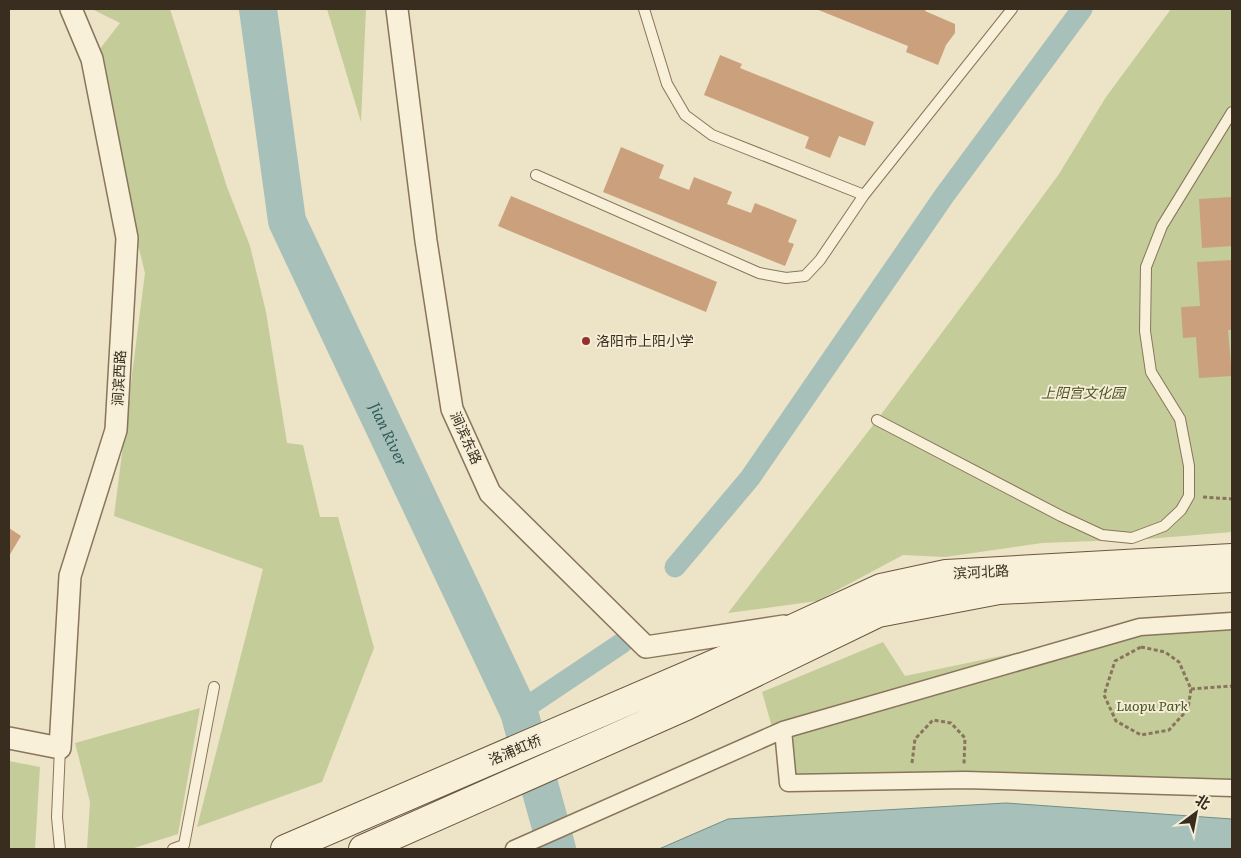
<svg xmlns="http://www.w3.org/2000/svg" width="1241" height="858" viewBox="0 0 1241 858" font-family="Literata,'Noto Sans SC',serif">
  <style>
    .green { fill: #c4cc9a }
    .water { fill: #a7c1ba; stroke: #6e8f88 }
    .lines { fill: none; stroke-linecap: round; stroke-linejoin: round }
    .canal { stroke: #a7c1ba; stroke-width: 21 }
    .river { stroke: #a7c1ba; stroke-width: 38 }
    .building { fill: #cba07d }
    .service-casing { stroke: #88755c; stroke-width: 12 }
    .pedestrian-casing { stroke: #88755c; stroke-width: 19 }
    .minor-casing { stroke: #88755c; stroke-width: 24 }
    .secondary-casing { stroke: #6a563f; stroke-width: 30 }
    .path { stroke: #88755c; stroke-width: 3; stroke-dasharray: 4 2.5; stroke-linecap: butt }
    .service { stroke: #f8f0d9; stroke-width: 10 }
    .pedestrian { stroke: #f8f0d9; stroke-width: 16 }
    .minor { stroke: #f8f0d9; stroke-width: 21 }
    .secondary { stroke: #f8f0d9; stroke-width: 28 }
    .poi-dot { fill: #96302d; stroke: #f5edd5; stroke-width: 2 }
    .labels { text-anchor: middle; stroke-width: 4; stroke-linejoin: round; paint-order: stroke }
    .poi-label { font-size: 14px; fill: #392d1f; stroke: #f5edd5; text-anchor: start }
    .street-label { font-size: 14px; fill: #392d1f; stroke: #f5edd5 }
    .park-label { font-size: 14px; font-style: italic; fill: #485526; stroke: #f5edd5 }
    .water-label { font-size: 15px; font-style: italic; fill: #2f5857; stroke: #f5edd5 }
  </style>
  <rect width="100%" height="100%" fill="#ede3c6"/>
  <!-- green -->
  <path class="green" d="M92 9H170L227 187 250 246 266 312 287 443 303 445 320 517H338L374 648 322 782 197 827 263 569 114 516 145 273 92 59 120 23Z
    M327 9H366L361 122Z
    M1171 9H1232V532L1147 539 1042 543 945 557 903 555 817 601 728 613 877 420 981 280 1059 174 1106 97Z
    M1232 621V788L788 783 762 692 883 642 905 676 1140 627Z
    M200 708 178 834 131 849H87L90 802 75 743Z
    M9 761 40 767 35 849H9Z"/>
  <!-- water -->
  <path class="water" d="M1006 803 1232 819V849H659L728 819Z"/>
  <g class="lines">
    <!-- canal -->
    <path class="canal" d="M675 567 750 478 944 196 1082 9
      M519 712 622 643"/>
    <!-- river -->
    <path class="river" id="s1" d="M258 9 287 221 519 712 557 849"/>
  </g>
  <!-- building -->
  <path class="building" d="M816 9H926L925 11 955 24V33L946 45 938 65 906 52 908 46Z
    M720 55 742 64 740 68 874 122 865 146 839 136 830 158 805 148 809 137 704 95Z
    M621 147 664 165 659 178 689 190 694 177 732 192 727 204 751 213 755 203 797 220 788 242 794 244 785 266 603 192Z
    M511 196 717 282 706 312 498 226Z
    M1232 197V246L1202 248 1199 199Z
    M1232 260V330H1228L1232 376 1199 378 1196 337 1183 338 1181 307 1200 306 1197 262Z
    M9 528 21 536 9 556Z"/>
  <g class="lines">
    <!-- service casing -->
    <g class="service-casing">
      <path id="service" d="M644 9 667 84 685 115 712 135 864 195
        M536 175 759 273 786 278 805 276 820 260 864 195 1012 9
        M877 420 1061 516 1102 535 1132 538 1164 526 1181 510 1189 496V466L1180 419 1151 372 1145 331 1146 267 1162 226 1232 112
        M60 849 57 817 60 748
        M173 849 184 845 214 687"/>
    </g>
    <!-- pedestrian casing -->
    <g class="pedestrian-casing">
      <path id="pedestrian" d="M783 730 788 783 965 780 1232 788
        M514 849 783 730 1140 627 1232 621"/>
    </g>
    <!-- minor casing -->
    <g class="minor-casing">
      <path id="minor" d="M397 9 426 241 452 409 490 493 646 647 784 626
        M9 738 60 748 70 576 116 430 127 238 92 59 71 9"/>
    </g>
    <!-- secondary casing -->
    <g class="secondary-casing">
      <path id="secondary" d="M285 849 744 651 881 588 946 574 1232 558
        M363 849 686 706 878 613 999 590 1232 578"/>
    </g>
    <!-- path -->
    <path class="path" d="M1203 497 1232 499
      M1141 647 1165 652 1179 662 1191 689 1188 709 1169 730 1141 735 1116 721 1104 695 1115 661Z
      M1191 689 1232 686
      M912 763 915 739 933 720 951 723 965 738 964 764"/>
    <!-- service -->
    <use href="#service" class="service"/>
    <!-- pedestrian -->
    <use href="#pedestrian" class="pedestrian"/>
    <!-- minor -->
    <use href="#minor" class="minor"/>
    <!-- secondary -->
    <use href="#secondary" class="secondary"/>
  </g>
  <!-- markers -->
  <circle class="poi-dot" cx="586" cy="341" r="5"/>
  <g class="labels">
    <!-- poi labels -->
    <g class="poi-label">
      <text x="596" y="346">洛阳市上阳小学</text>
    </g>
    <!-- street labels -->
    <g class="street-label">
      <text transform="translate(119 378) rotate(-87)" y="5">涧滨西路</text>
      <text transform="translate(466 438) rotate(66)" y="5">涧滨东路</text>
      <text transform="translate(981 572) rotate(-3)" y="5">滨河北路</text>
      <text transform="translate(515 750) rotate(-23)" y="5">洛浦虹桥</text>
    </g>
    <!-- park labels -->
    <g class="park-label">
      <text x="1083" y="398">上阳宫文化园</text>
      <text x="1152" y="711">Luopu Park</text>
    </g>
    <!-- water labels -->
    <g class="water-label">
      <text dy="5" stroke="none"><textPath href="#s1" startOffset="450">Jian River</textPath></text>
    </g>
  </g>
  <!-- border -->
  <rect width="1241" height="858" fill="none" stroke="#392d1f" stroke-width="20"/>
  <!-- north arrow -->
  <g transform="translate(1196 813) rotate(32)" stroke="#f5edd5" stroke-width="4" paint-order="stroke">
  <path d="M0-4L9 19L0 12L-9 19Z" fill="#392d1f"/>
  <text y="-8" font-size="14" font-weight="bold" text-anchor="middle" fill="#392d1f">北</text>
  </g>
</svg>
